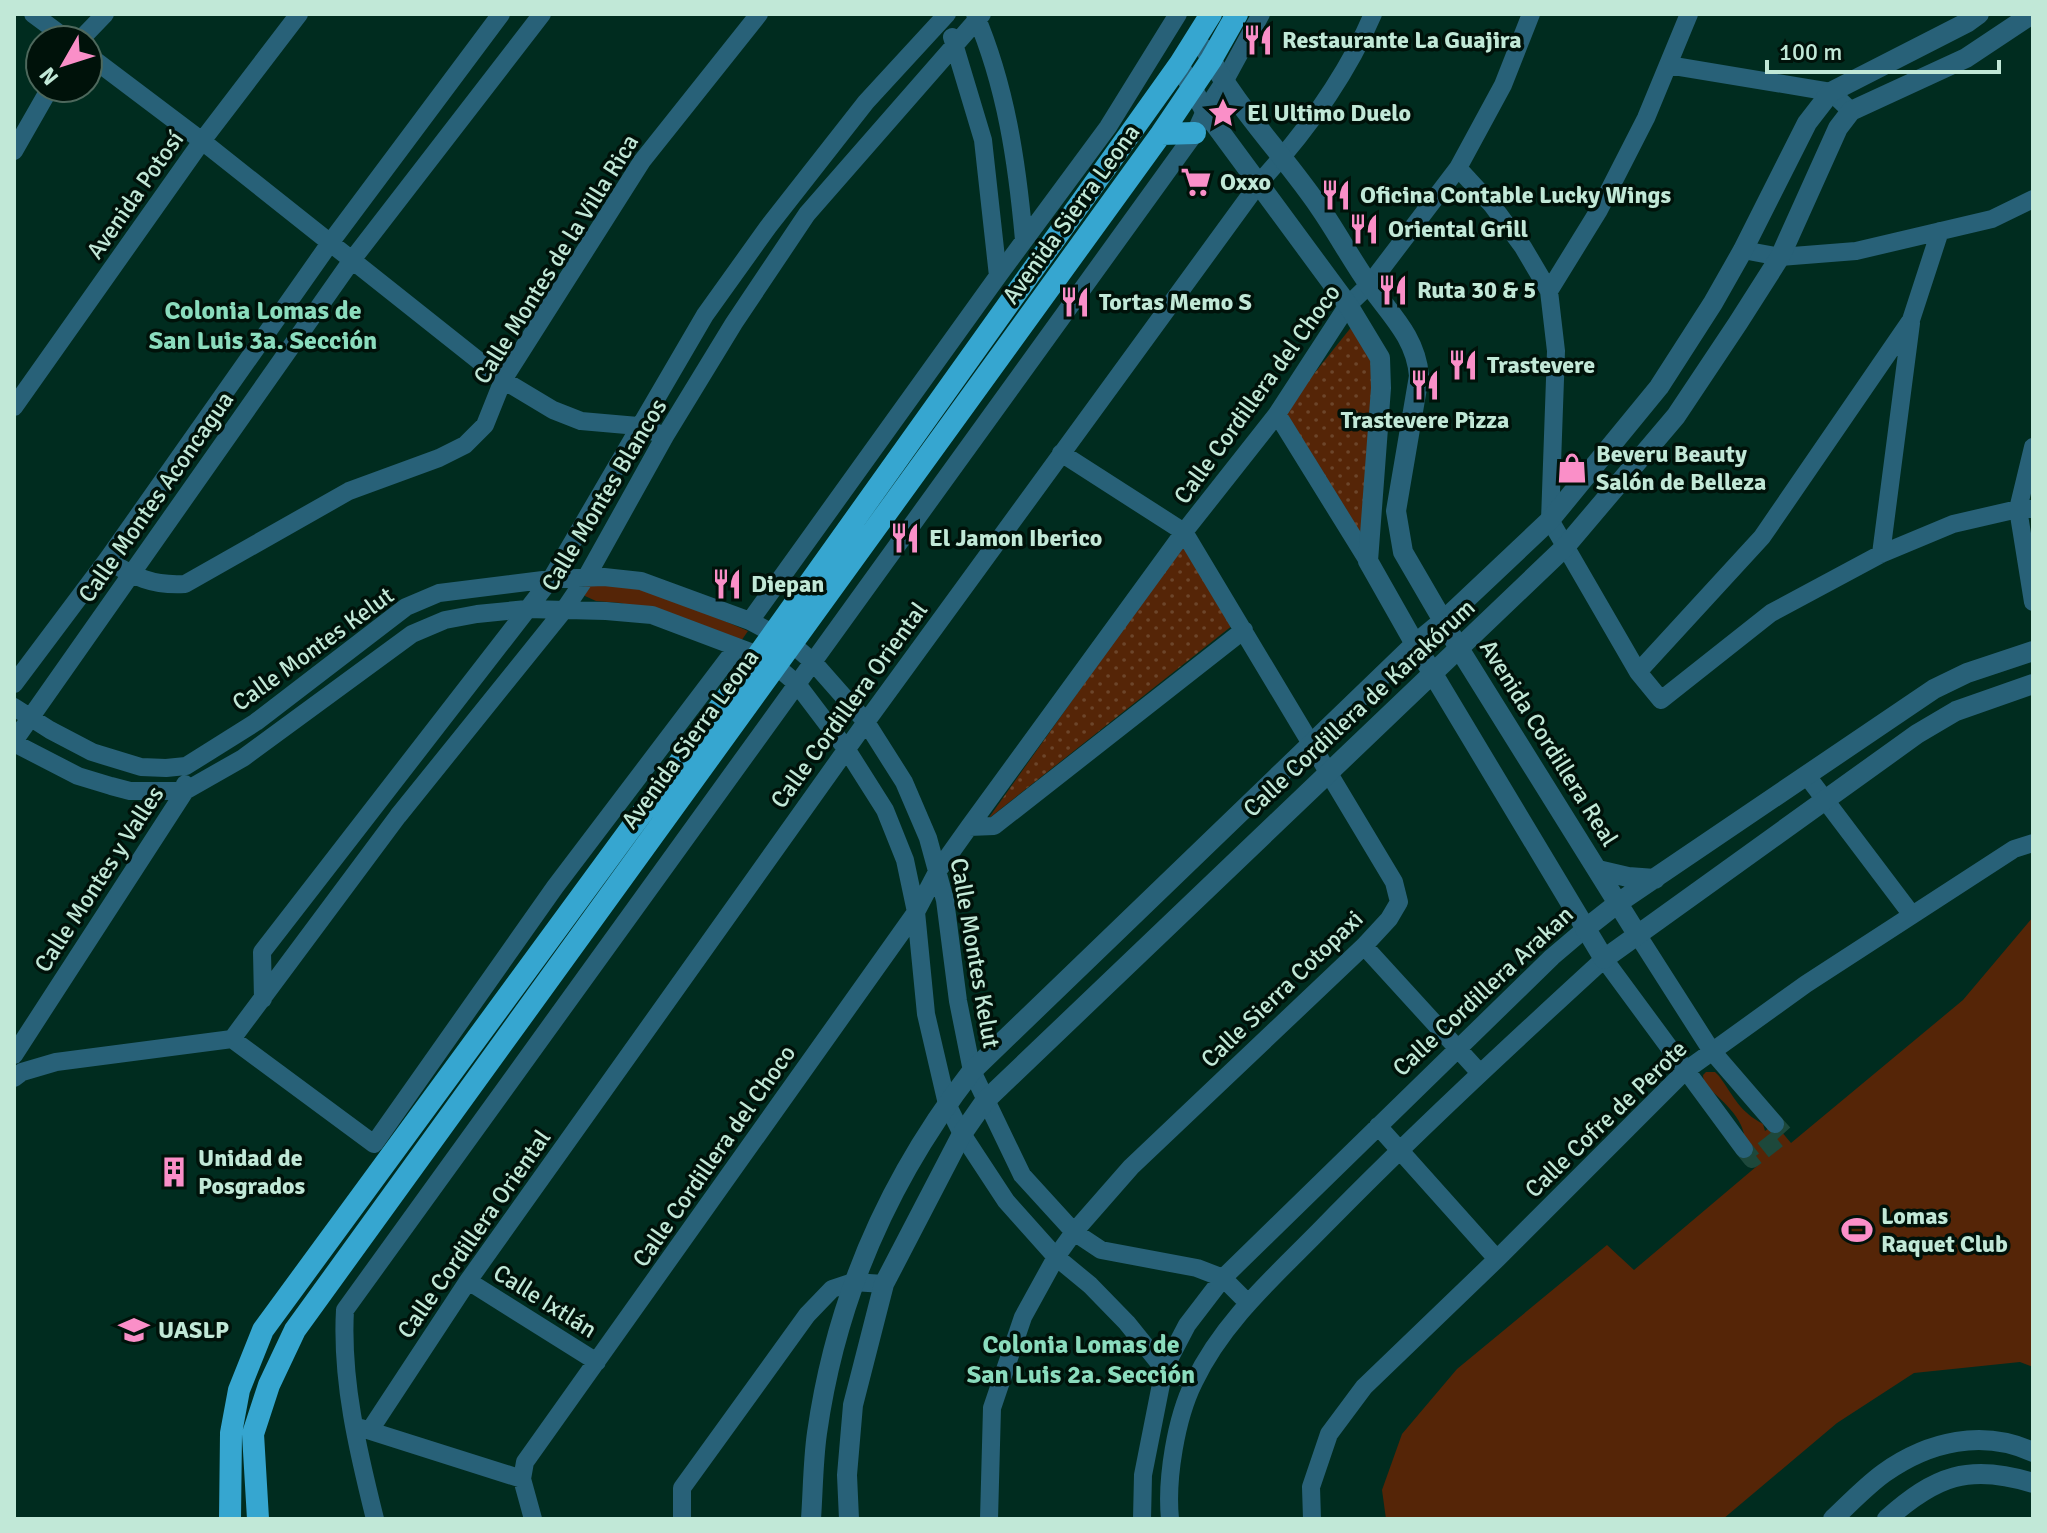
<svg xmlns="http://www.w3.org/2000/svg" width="2047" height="1533" viewBox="0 0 2047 1533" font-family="Signika,sans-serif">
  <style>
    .green { fill: #552507 }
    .park { fill: url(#park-dots) }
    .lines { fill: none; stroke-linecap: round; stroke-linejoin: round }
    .minor-tunnel { stroke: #1d483b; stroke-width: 18; stroke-dasharray: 18 9; stroke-linecap: butt }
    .minor { stroke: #286178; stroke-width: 18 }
    .tertiary { stroke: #286178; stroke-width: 20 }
    .trunk { stroke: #36a6d0; stroke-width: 22 }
    .labels { text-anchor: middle; stroke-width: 7; stroke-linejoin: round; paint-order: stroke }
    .poi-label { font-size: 24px; font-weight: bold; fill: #c1e8d7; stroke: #00120a; text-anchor: start }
    .street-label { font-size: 24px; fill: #c1e8d7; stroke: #00120a }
    .neighbourhood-label { font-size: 26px; font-weight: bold; fill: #8adcbd; stroke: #00120a }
  </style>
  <defs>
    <pattern id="park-dots" width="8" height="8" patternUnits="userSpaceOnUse" patternTransform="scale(2)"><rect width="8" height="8" fill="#552507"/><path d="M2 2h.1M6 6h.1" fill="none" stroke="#6c452a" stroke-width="1.8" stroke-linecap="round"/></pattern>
  </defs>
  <rect width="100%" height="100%" fill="#002c1f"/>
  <!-- green -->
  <path class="green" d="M585 585H626L680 602 748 631 739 644 621 603 596 601 585 596 583 591Z
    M2033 917V1367L2020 1362 1914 1373 1837 1423 1723 1519H1386L1382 1490 1402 1434 1457 1369 1607 1245 1634 1270 1757 1166 1744 1149C1750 1121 1722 1101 1704 1084L1703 1075 1706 1072H1715L1719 1076C1735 1098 1739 1111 1763 1124L1765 1131 1775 1124 1791 1143 1963 1000Z"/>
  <!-- park -->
  <path class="park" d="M1353 325 1374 366 1366 550 1281 415Z
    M1184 543 1233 625 988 819Z"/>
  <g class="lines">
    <!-- minor-tunnel -->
    <path class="minor-tunnel" d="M1744 1149 1752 1159 1784 1134 1775 1124"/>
    <!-- minor -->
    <path class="minor" d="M33 14 68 40
      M975 14C1006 86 1017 162 1024 240
      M952 37 983 140 998 276
      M80 40 105 14
      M88 55 202 141 503 380 553 410 581 421 638 426 665 436
      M1668 65 1831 92 1851 111
      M14 151 50 88
      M1458 168 1492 205 1523 247 1549 291 1556 351 1550 520 1638 672 1661 700 1771 613 1881 554 1953 524 2018 509H2033
      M1743 250 1780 257 1856 251 1992 219 2033 199
      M1549 291 1599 210 1646 118 1689 14
      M14 407 202 141 299 14
      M1277 414 1368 561
      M2033 447 2018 509 2033 602
      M1881 554 1911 323
      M107 560C135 577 152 586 185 584L349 491 439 458 465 445 485 425 503 380 642 161 759 14
      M750 621 998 276 1108 127 1178 14
      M1638 672 1762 537 1911 320 1940 231
      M14 684 107 560 330 243 501 14
      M14 707 50 730 92 752 141 767 166 768 186 766 256 722 406 607 439 593 551 579 604 577 641 581 750 621 791 643 814 663 866 722 904 782 928 838 945 900 958 1001 972 1071 1022 1175 1074 1232 1101 1250 1197 1268 1223 1278 1248 1303
      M14 741 352 260 542 14
      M14 743 78 776 111 786 130 791H185L243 758 412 634 445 620 477 614 527 609 606 611 652 615 758 655 775 665 797 684 847 750 885 810 905 860 916 912 926 1014 947 1104 962 1134 1006 1201 1056 1257 1090 1285 1127 1323 1164 1369 1194 1382
      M1807 776 1912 915
      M969 827 994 826 1244 630
      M1637 934 1711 1050 1775 1124
      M1364 946 1480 1073
      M263 999 262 952 551 579 705 315 768 227 866 102 947 14
      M232 1039 398 816 564 610 587 576 665 436 734 323 807 214 982 14
      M14 1055 185 791V784
      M14 1078 22 1072 56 1062 232 1039 374 1144 555 887 737 647
      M1378 1126 1497 1259
      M468 1281 597 1362
      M361 1428 522 1479
      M370 1430 468 1281 866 722 1259 183C1305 133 1346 77 1373 14
      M375 1519C358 1451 341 1380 345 1310L1195 133 1205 111 1224 82 1261 14
      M533 1519 522 1479 525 1462 916 912 937 872 969 827 1184 532 1277 414 1348 305 1369 285 1458 168 1503 85 1531 14
      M682 1519V1488L807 1315 832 1289 853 1282 884 1284
      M989 1519 992 1408 1023 1317 1056 1257 1074 1232 1131 1167 1364 946 1389 919 1399 902 1394 882 1184 532 1061 453
      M1142 1519 1143 1475 1164 1369 1187 1325 1223 1278 1552 957 1585 929
      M1170 1519C1166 1479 1176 1418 1194 1382 1223 1321 1275 1276 1322 1228 1413 1135 1508 1047 1604 959L1744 1149
      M1312 1519 1311 1487 1329 1434 1364 1387 1497 1259 1685 1071 1806 984 2014 849 2033 843"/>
    <!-- tertiary -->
    <path class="tertiary" d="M1205 49C1236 107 1283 154 1320 208 1338 234 1352 261 1370 286 1391 315 1416 338 1419 376L1396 511 1403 552 1460 650 1637 934
      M1179 65 1205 111 1348 305 1380 358 1381 388 1368 561 1415 644 1604 959 1917 734 1956 711 2033 684
      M1598 870 1628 877 1655 879
      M1585 929 1618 903 1934 689 1967 673 2033 651
      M811 1519C813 1491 813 1461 817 1433 836 1299 889 1178 972 1071L1415 644 1443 621 1550 520 1659 387 1713 303 1743 250 1807 123 1831 92 1968 22 1979 14
      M849 1519 847 1475 853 1405 884 1284 962 1134 985 1101 1565 547 1676 416 1738 323 1780 257 1838 128 1851 111 1966 58 2032 14
      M1833 1519C1849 1504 1866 1486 1884 1473 1929 1441 1983 1429 2033 1452
      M1887 1519C1935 1476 1969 1463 2033 1483"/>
    <!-- trunk -->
    <path class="trunk" d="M1161 134 1195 133
      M230 1519 231 1433 239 1390 263 1330 758 655 1179 65 1211 14
      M258 1519 253 1434 269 1385 295 1330 1161 134 1211 60 1237 14"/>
  </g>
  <!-- icons -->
  <defs>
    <g id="restaurant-bare" transform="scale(2.4)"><path d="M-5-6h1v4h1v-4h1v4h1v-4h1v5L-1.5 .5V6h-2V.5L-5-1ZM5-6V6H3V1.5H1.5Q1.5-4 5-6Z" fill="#fa8fc8" stroke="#00120a" stroke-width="2.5" paint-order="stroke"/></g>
    <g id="sight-bare" transform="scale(2.4)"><path d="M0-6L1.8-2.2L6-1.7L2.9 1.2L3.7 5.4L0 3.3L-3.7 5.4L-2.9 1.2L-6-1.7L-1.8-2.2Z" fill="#fa8fc8" stroke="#00120a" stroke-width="2.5" paint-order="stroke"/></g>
    <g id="supermarket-bare" transform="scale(2.4)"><path d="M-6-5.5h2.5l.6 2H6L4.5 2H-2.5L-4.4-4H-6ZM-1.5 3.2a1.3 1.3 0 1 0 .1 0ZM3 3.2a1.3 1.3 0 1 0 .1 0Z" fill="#fa8fc8" stroke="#00120a" stroke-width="2.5" paint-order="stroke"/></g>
    <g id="shop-bare" transform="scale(2.4)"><path d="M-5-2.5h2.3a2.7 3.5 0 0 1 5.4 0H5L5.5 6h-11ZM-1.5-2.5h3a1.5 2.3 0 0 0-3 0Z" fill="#fa8fc8" stroke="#00120a" stroke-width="2.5" paint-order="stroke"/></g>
    <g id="building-bare" transform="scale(2.4)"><path d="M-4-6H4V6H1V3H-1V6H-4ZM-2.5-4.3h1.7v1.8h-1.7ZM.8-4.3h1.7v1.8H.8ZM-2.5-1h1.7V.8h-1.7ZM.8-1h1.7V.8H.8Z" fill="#fa8fc8" stroke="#00120a" stroke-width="2.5" paint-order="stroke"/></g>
    <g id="stadium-bare" transform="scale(2.4)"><path d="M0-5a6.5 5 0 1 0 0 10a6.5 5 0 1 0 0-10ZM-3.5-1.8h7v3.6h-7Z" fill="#fa8fc8" stroke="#00120a" stroke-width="2.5" paint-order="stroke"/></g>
    <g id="university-bare" transform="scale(2.4)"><path d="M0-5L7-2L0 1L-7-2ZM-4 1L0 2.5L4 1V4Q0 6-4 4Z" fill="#fa8fc8" stroke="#00120a" stroke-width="2.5" paint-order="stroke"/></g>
  </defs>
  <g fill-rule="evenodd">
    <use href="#restaurant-bare" x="1258" y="40"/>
    <use href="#sight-bare" x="1223" y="113"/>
    <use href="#supermarket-bare" x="1196" y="182"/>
    <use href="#restaurant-bare" x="1336" y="195"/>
    <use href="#restaurant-bare" x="1364" y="229"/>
    <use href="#restaurant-bare" x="1393" y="290"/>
    <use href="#restaurant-bare" x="1075" y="302"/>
    <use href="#restaurant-bare" x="1463" y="365"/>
    <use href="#restaurant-bare" x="1425" y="385"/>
    <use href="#shop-bare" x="1572" y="468"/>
    <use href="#restaurant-bare" x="905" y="538"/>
    <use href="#restaurant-bare" x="727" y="584"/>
    <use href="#building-bare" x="174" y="1172"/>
    <use href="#stadium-bare" x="1857" y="1230"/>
    <use href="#university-bare" x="134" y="1330"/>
  </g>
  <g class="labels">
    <!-- poi labels -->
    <g class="poi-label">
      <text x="1282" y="48">Restaurante La Guajira</text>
      <text x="1247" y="121">El Ultimo Duelo</text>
      <text x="1220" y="190">Oxxo</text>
      <text x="1360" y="203">Oficina Contable Lucky Wings</text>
      <text x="1388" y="237">Oriental Grill</text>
      <text x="1417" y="298">Ruta 30 &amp; 5</text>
      <text x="1099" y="310">Tortas Memo S</text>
      <text x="1487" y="373">Trastevere</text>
      <text x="1425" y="428" text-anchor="middle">Trastevere Pizza</text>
      <text x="1596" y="462">Beveru Beauty<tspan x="1596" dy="28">Salón de Belleza</tspan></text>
      <text x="929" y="546">El Jamon Iberico</text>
      <text x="751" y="592">Diepan</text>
      <text x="198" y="1166">Unidad de<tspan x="198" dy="28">Posgrados</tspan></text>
      <text x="1881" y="1224">Lomas<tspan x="1881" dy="28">Raquet Club</tspan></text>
      <text x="158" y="1338">UASLP</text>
    </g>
    <!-- street labels -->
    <g class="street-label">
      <text transform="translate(135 195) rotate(-55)" y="8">Avenida Potosí</text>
      <text transform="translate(1071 214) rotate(-54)" y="8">Avenida Sierra Leona</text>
      <text transform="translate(556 259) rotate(-58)" y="8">Calle Montes de la Villa Rica</text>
      <text transform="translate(1257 394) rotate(-54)" y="8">Calle Cordillera del Choco</text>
      <text transform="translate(604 495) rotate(-59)" y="8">Calle Montes Blancos</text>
      <text transform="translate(156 497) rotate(-55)" y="8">Calle Montes Aconcagua</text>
      <text transform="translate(313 649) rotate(-36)" y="8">Calle Montes Kelut</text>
      <text transform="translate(849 705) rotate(-54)" y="8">Calle Cordillera Oriental</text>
      <text transform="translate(1359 708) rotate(-43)" y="8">Calle Cordillera de Karakórum</text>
      <text transform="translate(690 739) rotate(-54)" y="8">Avenida Sierra Leona</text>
      <text transform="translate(1549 743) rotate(58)" y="8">Avenida Cordillera Real</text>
      <text transform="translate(99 879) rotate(-57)" y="8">Calle Montes y Valles</text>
      <text transform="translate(975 953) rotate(80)" y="8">Calle Montes Kelut</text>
      <text transform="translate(1282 989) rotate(-44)" y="8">Calle Sierra Cotopaxi</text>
      <text transform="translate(1483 991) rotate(-43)" y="8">Calle Cordillera Arakan</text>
      <text transform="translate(1606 1119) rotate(-44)" y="8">Calle Cofre de Perote</text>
      <text transform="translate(714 1156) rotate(-55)" y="8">Calle Cordillera del Choco</text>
      <text transform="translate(474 1234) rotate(-55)" y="8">Calle Cordillera Oriental</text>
      <text transform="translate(545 1301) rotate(32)" y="8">Calle Ixtlán</text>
    </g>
    <!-- neighbourhood labels -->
    <g class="neighbourhood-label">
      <text x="263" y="319">Colonia Lomas de<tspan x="263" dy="30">San Luis 3a. Sección</tspan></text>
      <text x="1081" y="1353">Colonia Lomas de<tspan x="1081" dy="30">San Luis 2a. Sección</tspan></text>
    </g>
  </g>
  <!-- border -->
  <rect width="2047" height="1533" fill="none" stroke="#c1e8d7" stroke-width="32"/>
  <!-- north arrow -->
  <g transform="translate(64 64) rotate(231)"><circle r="38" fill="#00120a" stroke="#4d685c" stroke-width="2"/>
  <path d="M0-6L14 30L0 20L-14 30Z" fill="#fa8fc8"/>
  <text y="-12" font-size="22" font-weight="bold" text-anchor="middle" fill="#c1e8d7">N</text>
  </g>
  <!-- scale -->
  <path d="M1767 60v12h232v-12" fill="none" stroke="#c1e8d7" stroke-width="4"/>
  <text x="1779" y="60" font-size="24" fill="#c1e8d7" stroke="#00120a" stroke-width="6" paint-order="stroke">100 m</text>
</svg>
